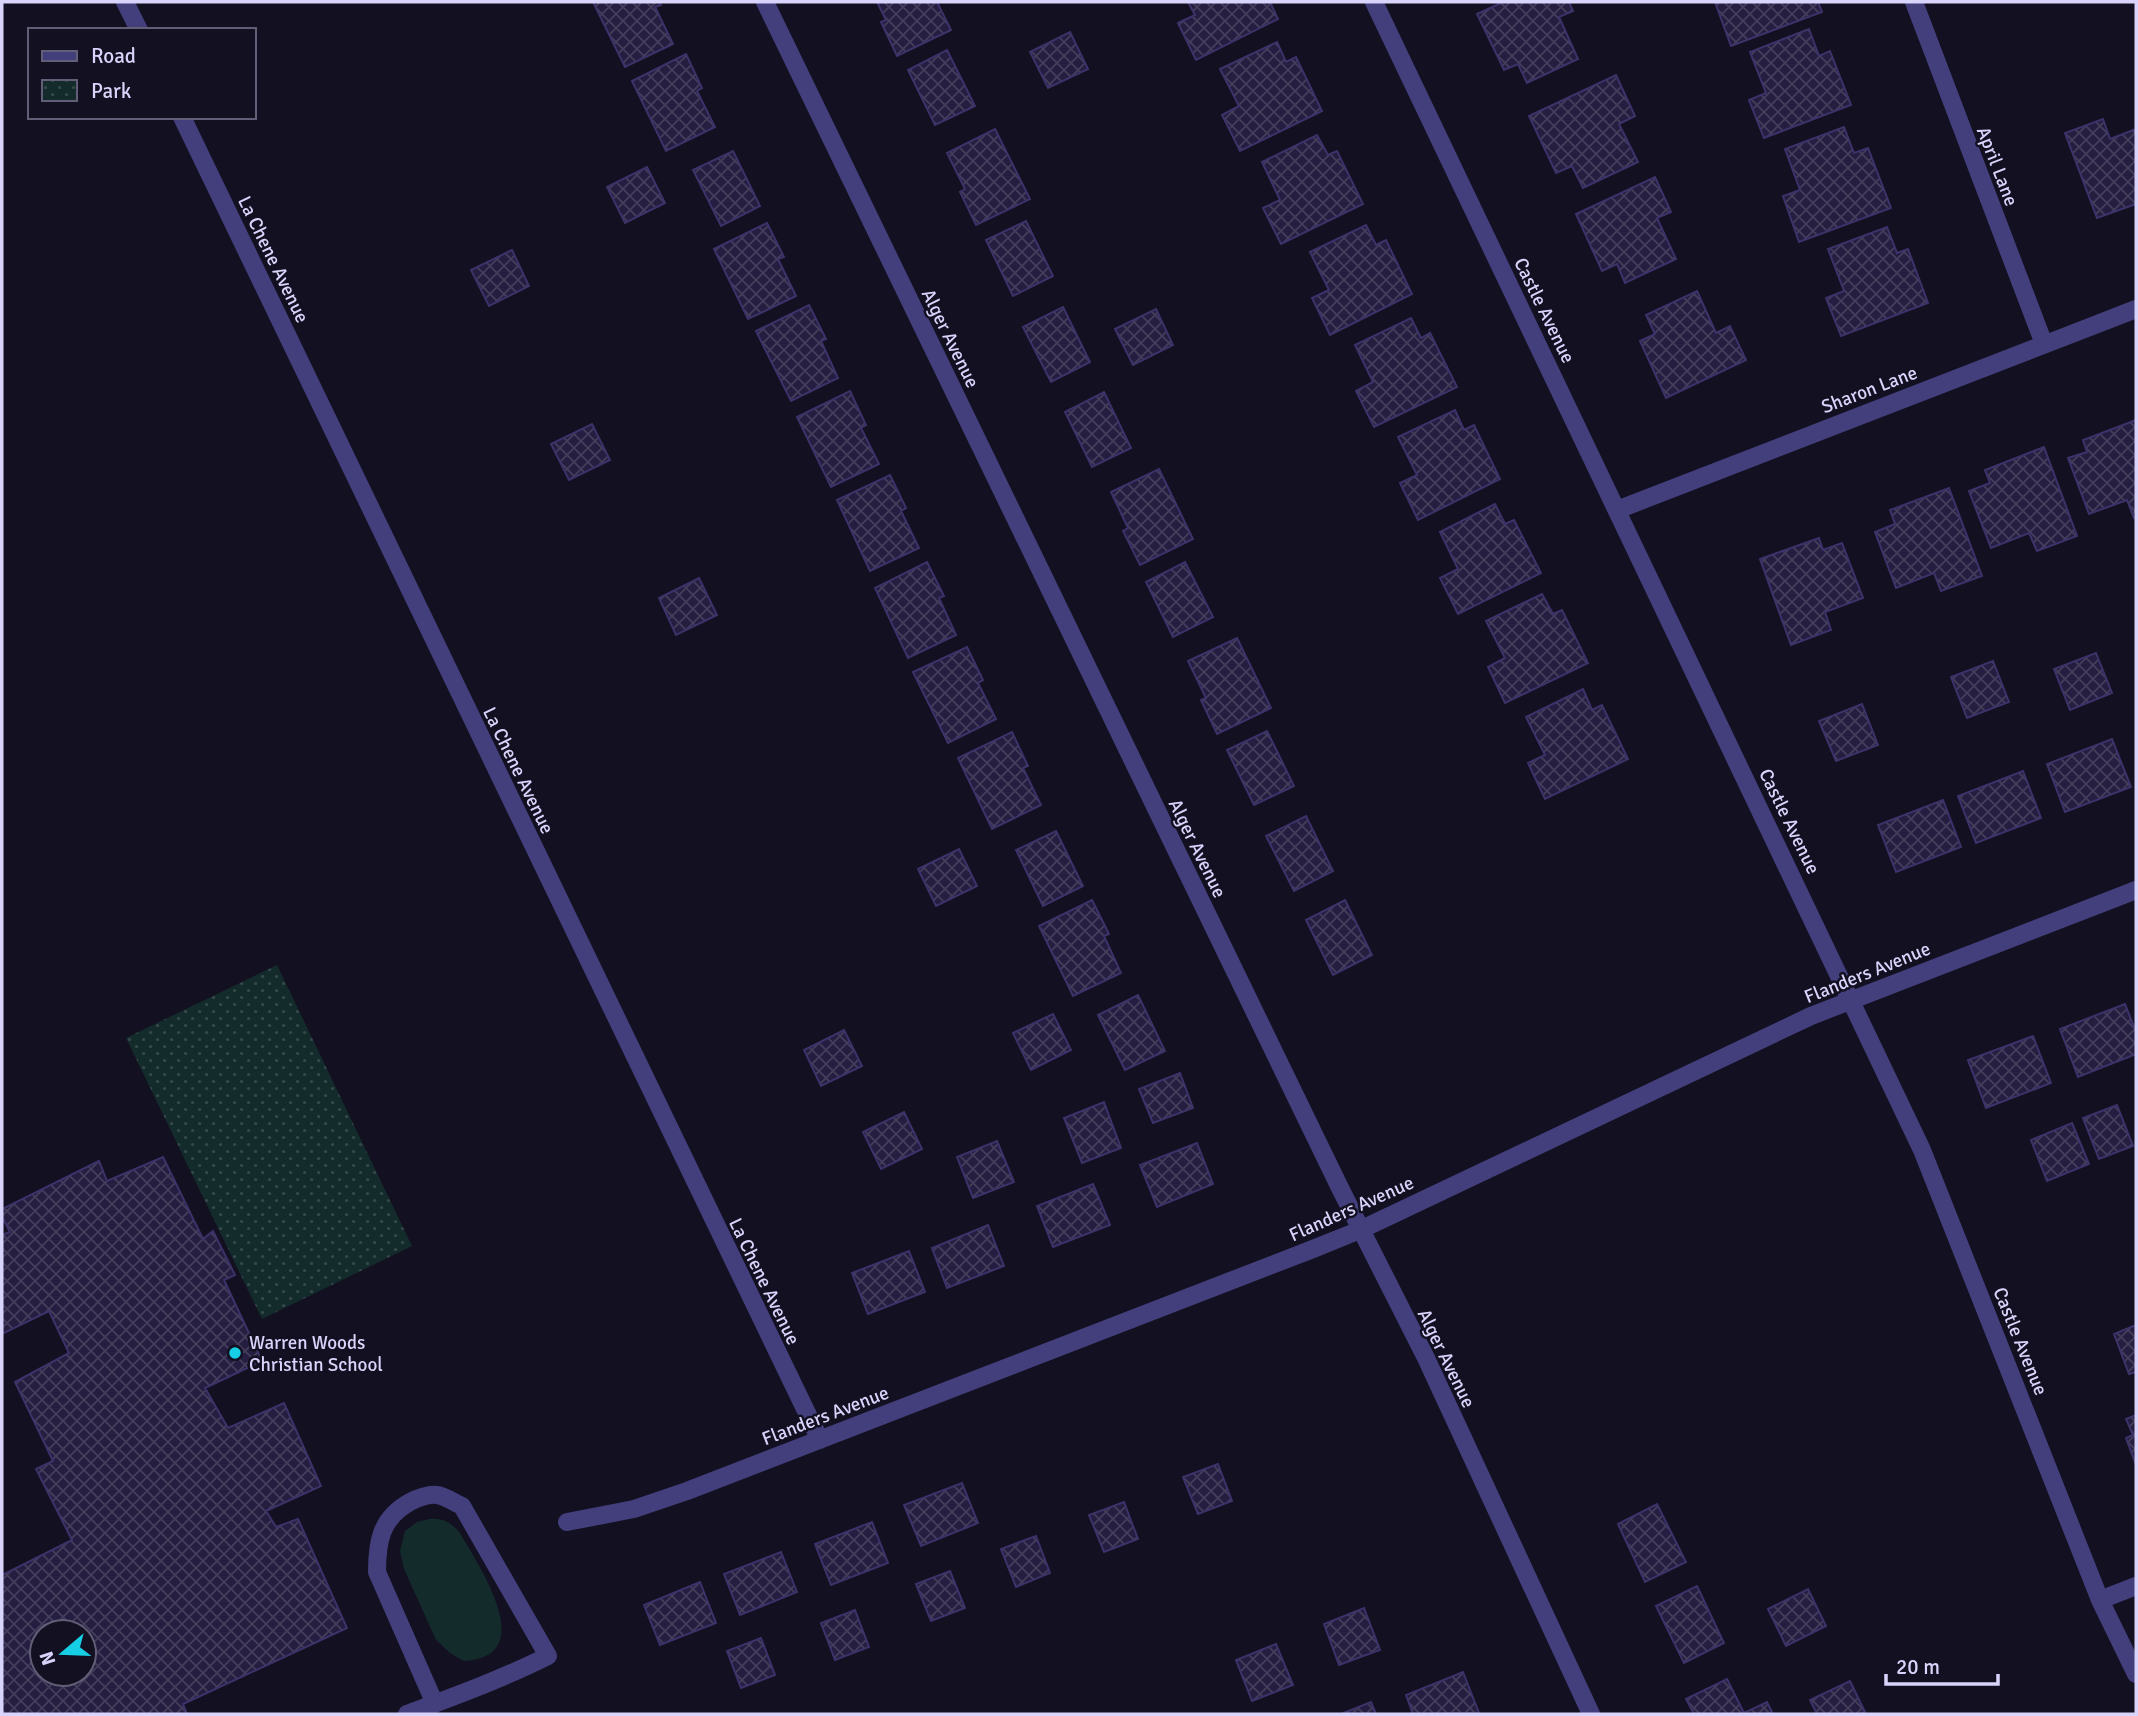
<svg xmlns="http://www.w3.org/2000/svg" width="2138" height="1716" viewBox="0 0 2138 1716" font-family="Signika,sans-serif">
  <style>
    .green { fill: #132b2a }
    .park { fill: url(#park-dots) }
    .building { fill: url(#building-cross-hatch); stroke: #3d326a; stroke-width: 2; fill-rule: evenodd }
    .lines { fill: none; stroke-linecap: round; stroke-linejoin: round }
    .lane { stroke: #423f7c; stroke-width: 18 }
    .street { stroke: #423f7c; stroke-width: 18 }
    .poi-dot { fill: #16cfe5; stroke: #131021; stroke-width: 2.5 }
    .labels { text-anchor: middle; stroke-width: 5; stroke-linejoin: round; paint-order: stroke }
    .street-label { font-size: 19px; fill: #d9d4fb; stroke: #131021 }
    .poi-label { font-size: 19px; fill: #d9d4fb; stroke: #131021; text-anchor: start }
  </style>
  <defs>
    <pattern id="park-dots" width="8" height="8" patternUnits="userSpaceOnUse" patternTransform="scale(1.75)"><rect width="8" height="8" fill="#132b2a"/><path d="M2 2h.1M6 6h.1" fill="none" stroke="#35494a" stroke-width="1.8" stroke-linecap="round"/></pattern>
    <pattern id="building-cross-hatch" width="8" height="8" patternUnits="userSpaceOnUse" patternTransform="scale(1.75)"><rect width="8" height="8" fill="#251e40"/><path d="M0 0l8 8M0 8l8-8" fill="none" stroke="#443e5c"/></pattern>
  </defs>
  <rect width="100%" height="100%" fill="#131021"/>
  <!-- green -->
  <path class="green" d="M429 1519C443 1518 451 1522 460 1533 479 1566 541 1657 464 1661L450 1653 436 1640 404 1569 400 1551 405 1531 417 1522Z"/>
  <!-- park -->
  <path class="park" d="M277 965 412 1246 262 1319 126 1038Z"/>
  <!-- building -->
  <path class="building" d="M593 2H659L661 5 655 7 673 44 625 67Z
    M877 2H937L951 30 897 56 881 22 886 20Z
    M1188 2H1270L1278 19 1196 60 1178 23 1195 15Z
    M1503 2H1569L1573 11 1559 17 1578 59 1527 83 1518 64 1504 70 1477 14Z
    M1715 2H1818L1822 12 1731 46Z
    M1809 29 1819 56 1830 51 1851 105 1764 138 1749 100 1766 93 1750 52Z
    M1070 32 1088 69 1048 88 1030 52Z
    M1277 42 1286 62 1296 57 1322 111 1240 151 1222 115 1239 106 1220 69Z
    M947 50 975 106 935 125 908 70Z
    M686 54 702 88 697 91 715 127 666 151 632 81Z
    M1616 75 1635 116 1619 124 1638 162 1583 188 1572 166 1556 173 1529 116Z
    M2103 119 2110 139 2136 129V204L2097 218 2065 133Z
    M1844 127 1854 153 1868 148 1891 208 1799 242 1783 196 1800 190 1785 149Z
    M995 129 1030 199 976 225 960 192 965 189 947 153Z
    M1317 135 1328 155 1337 151 1363 204 1281 244 1263 208 1280 200 1262 162Z
    M733 151 760 206 721 226 693 170Z
    M647 167 665 203 625 223 607 187Z
    M1655 177 1671 212 1657 218 1676 259 1625 283 1617 264 1602 271 1576 214Z
    M1026 221 1053 276 1013 296 986 240Z
    M767 223 784 257 778 259 796 296 748 319 714 249Z
    M1366 225 1376 245 1386 240 1412 294 1330 335 1312 298 1329 290 1310 252Z
    M1887 227 1897 253 1908 249 1928 303 1841 336 1826 298 1844 291 1828 249Z
    M512 250 529 286 489 306 471 270Z
    M1697 291 1716 333 1730 326 1746 360 1666 398 1640 341 1655 334 1646 315Z
    M809 305 826 339 821 341 838 378 791 401 756 331Z
    M1063 307 1090 362 1051 382 1023 327Z
    M1156 309 1173 345 1133 365 1115 329Z
    M1411 318 1421 338 1430 333 1457 387 1374 427 1356 391 1373 382 1355 345Z
    M850 391 866 425 861 428 879 464 831 487 797 417Z
    M1104 392 1131 448 1092 467 1065 412Z
    M1455 410 1464 430 1474 425 1500 479 1418 520 1400 483 1417 475 1398 437Z
    M2136 420V517L2134 518 2127 500 2089 514 2068 458 2087 452 2083 440Z
    M592 424 610 460 569 480 551 444Z
    M2044 447 2077 536 2037 551 2029 533 1991 548 1969 491 1990 483 1985 470Z
    M1159 469 1193 539 1140 565 1123 531 1128 528 1111 492Z
    M890 475 906 508 901 511 919 548 870 571 837 500Z
    M1949 488 1982 576 1941 591 1934 573 1896 588 1875 532 1895 524 1890 510Z
    M1495 504 1505 524 1514 520 1541 573 1458 614 1440 578 1458 569 1440 532Z
    M1819 538 1823 550 1842 543 1863 598 1825 612 1831 630 1791 645 1760 559Z
    M927 562 944 596 939 598 956 635 908 658 875 588Z
    M1185 562 1213 617 1173 637 1146 582Z
    M699 578 717 615 676 635 659 598Z
    M1542 594 1553 614 1562 610 1588 663 1505 703 1488 667 1505 658 1486 621Z
    M1237 638 1271 708 1217 734 1201 700 1206 698 1188 661Z
    M967 647 983 680 978 683 996 719 948 743 913 672Z
    M2096 653 2112 693 2070 710 2054 669Z
    M1993 661 2009 702 1967 718 1951 677Z
    M1583 689 1592 710 1602 705 1628 759 1545 799 1528 763 1545 755 1526 717Z
    M1862 704 1878 745 1836 761 1819 721Z
    M1267 731 1294 786 1254 805 1227 750Z
    M1012 732 1028 766 1023 768 1041 805 992 829 958 758Z
    M2112 739 2131 787 2065 812 2047 764Z
    M2023 771 2041 818 1976 843 1958 796Z
    M1943 800 1961 847 1896 872 1878 825Z
    M1306 816 1333 871 1294 891 1266 836Z
    M1056 831 1083 886 1043 906 1016 850Z
    M959 849 977 886 936 906 918 869Z
    M1092 900 1109 934 1104 936 1121 973 1073 996 1039 926Z
    M1345 900 1372 955 1333 975 1306 920Z
    M1138 995 1165 1051 1125 1070 1098 1015Z
    M2125 1004 2136 1032V1054L2078 1077 2060 1029Z
    M1053 1014 1071 1050 1031 1070 1013 1033Z
    M844 1030 862 1066 821 1086 804 1050Z
    M2033 1036 2051 1083 1986 1108 1968 1060Z
    M1180 1073 1193 1108 1153 1123 1139 1089Z
    M1104 1102 1121 1148 1082 1163 1064 1118Z
    M2117 1105 2133 1146 2099 1159 2083 1118Z
    M904 1112 922 1149 881 1169 863 1132Z
    M2072 1123 2089 1164 2047 1181 2031 1140Z
    M997 1141 1014 1182 973 1198 957 1157Z
    M1197 1143 1213 1184 1157 1207 1140 1165Z
    M163 1157 203 1239 213 1231 235 1275 224 1280 262 1361 205 1388 228 1428 284 1403 321 1486 266 1511 276 1527 298 1519 347 1628 183 1704 187 1714H2V1575L72 1540 36 1469 53 1461 15 1382 69 1353 49 1311 2 1334V1235L10 1232 2 1217V1209L99 1161 107 1181ZM42 1632H84V1674H42Z
    M1093 1184 1110 1225 1053 1247 1037 1206Z
    M988 1225 1004 1266 947 1288 932 1248Z
    M909 1251 925 1292 868 1314 852 1273Z
    M2136 1325V1372L2129 1374 2114 1334Z
    M2136 1415V1465L2126 1438 2133 1435 2126 1419Z
    M1218 1464 1232 1501 1198 1514 1183 1477Z
    M962 1483 978 1523 921 1546 904 1505Z
    M1124 1502 1138 1539 1104 1552 1089 1515Z
    M1657 1504 1686 1562 1645 1582 1618 1524Z
    M872 1522 888 1563 831 1585 815 1544Z
    M1036 1536 1050 1573 1016 1587 1001 1549Z
    M781 1552 797 1592 740 1615 724 1574Z
    M950 1571 965 1608 931 1621 916 1584Z
    M700 1582 716 1623 660 1645 644 1605Z
    M1697 1586 1724 1643 1684 1663 1656 1606Z
    M1808 1589 1826 1626 1786 1646 1768 1609Z
    M1364 1608 1380 1650 1339 1665 1324 1624Z
    M855 1610 869 1647 835 1660 821 1623Z
    M761 1638 775 1675 741 1688 727 1651Z
    M1276 1644 1293 1685 1252 1701 1236 1660Z
    M1463 1672 1479 1713 1413 1714 1406 1695Z
    M1727 1679 1744 1713 1767 1702 1773 1714H1694L1686 1699Z
    M1850 1681 1865 1712 1860 1714H1817L1810 1700Z
    M1371 1702 1376 1714H1341Z"/>
  <g class="lines">
    <!-- lane -->
    <path class="lane" d="M407 1714C455 1696 502 1679 548 1656L462 1506C455 1503 445 1496 437 1495 429 1494 417 1498 410 1502 381 1518 377 1541 377 1572L435 1704"/>
    <!-- street -->
    <path class="street" d="M125 2 139 30
      M765 2 1340 1188 1426 1358 1591 1714
      M1374 2 1922 1150 2100 1600 2136 1674
      M1914 2 2044 344
      M182 117 820 1440
      M1617 510 2136 309
      M567 1522 634 1509 687 1491 1313 1249 1360 1230 1811 1016 2136 890
      M2100 1600 2136 1586"/>
  </g>
  <!-- markers -->
  <circle class="poi-dot" cx="235" cy="1353" r="7"/>
  <g class="labels">
    <!-- street labels -->
    <g class="street-label">
      <text transform="translate(1998 166) rotate(69)" y="7">April Lane</text>
      <text transform="translate(274 259) rotate(64)" y="7">La Chene Avenue</text>
      <text transform="translate(1545 310) rotate(64)" y="7">Castle Avenue</text>
      <text transform="translate(951 338) rotate(64)" y="7">Alger Avenue</text>
      <text transform="translate(1869 389) rotate(-21)" y="7">Sharon Lane</text>
      <text transform="translate(519 770) rotate(64)" y="7">La Chene Avenue</text>
      <text transform="translate(1790 821) rotate(64)" y="7">Castle Avenue</text>
      <text transform="translate(1198 848) rotate(64)" y="7">Alger Avenue</text>
      <text transform="translate(1867 972) rotate(-22)" y="7">Flanders Avenue</text>
      <text transform="translate(1351 1208) rotate(-24)" y="7">Flanders Avenue</text>
      <text transform="translate(765 1281) rotate(64)" y="7">La Chene Avenue</text>
      <text transform="translate(2021 1341) rotate(68)" y="7">Castle Avenue</text>
      <text transform="translate(1447 1358) rotate(64)" y="7">Alger Avenue</text>
      <text transform="translate(825 1415) rotate(-21)" y="7">Flanders Avenue</text>
    </g>
    <!-- poi labels -->
    <g class="poi-label">
      <text x="249" y="1349">Warren Woods<tspan x="249" dy="22">Christian School</tspan></text>
    </g>
  </g>
  <!-- border -->
  <rect width="2138" height="1716" fill="none" stroke="#d9d4fb" stroke-width="7"/>
  <!-- legend -->
  <rect x="28" y="28" width="228" height="91" fill="#131021" stroke="#625e78" stroke-width="2"/>
  <rect x="42" y="51" width="35" height="10" fill="#423f7c" stroke="#625e78" stroke-width="2"/>
  <text x="91" y="63" font-size="21" fill="#d9d4fb">Road</text>
  <rect x="42" y="80" width="35" height="21" fill="url(#park-dots)" stroke="#625e78" stroke-width="2"/>
  <text x="91" y="98" font-size="21" fill="#d9d4fb">Park</text>
  <!-- north arrow -->
  <g transform="translate(63 1653) rotate(251)"><circle r="33" fill="#131021" stroke="#625e78" stroke-width="2"/>
  <path d="M0-5L12 26L0 18L-12 26Z" fill="#16cfe5"/>
  <text y="-10" font-size="19" font-weight="bold" text-anchor="middle" fill="#d9d4fb">N</text>
  </g>
  <!-- scale -->
  <path d="M1886 1674v10h112v-10" fill="none" stroke="#d9d4fb" stroke-width="3.5"/>
  <text x="1896" y="1674" font-size="21" fill="#d9d4fb" stroke="#131021" stroke-width="5" paint-order="stroke">20 m</text>
</svg>
